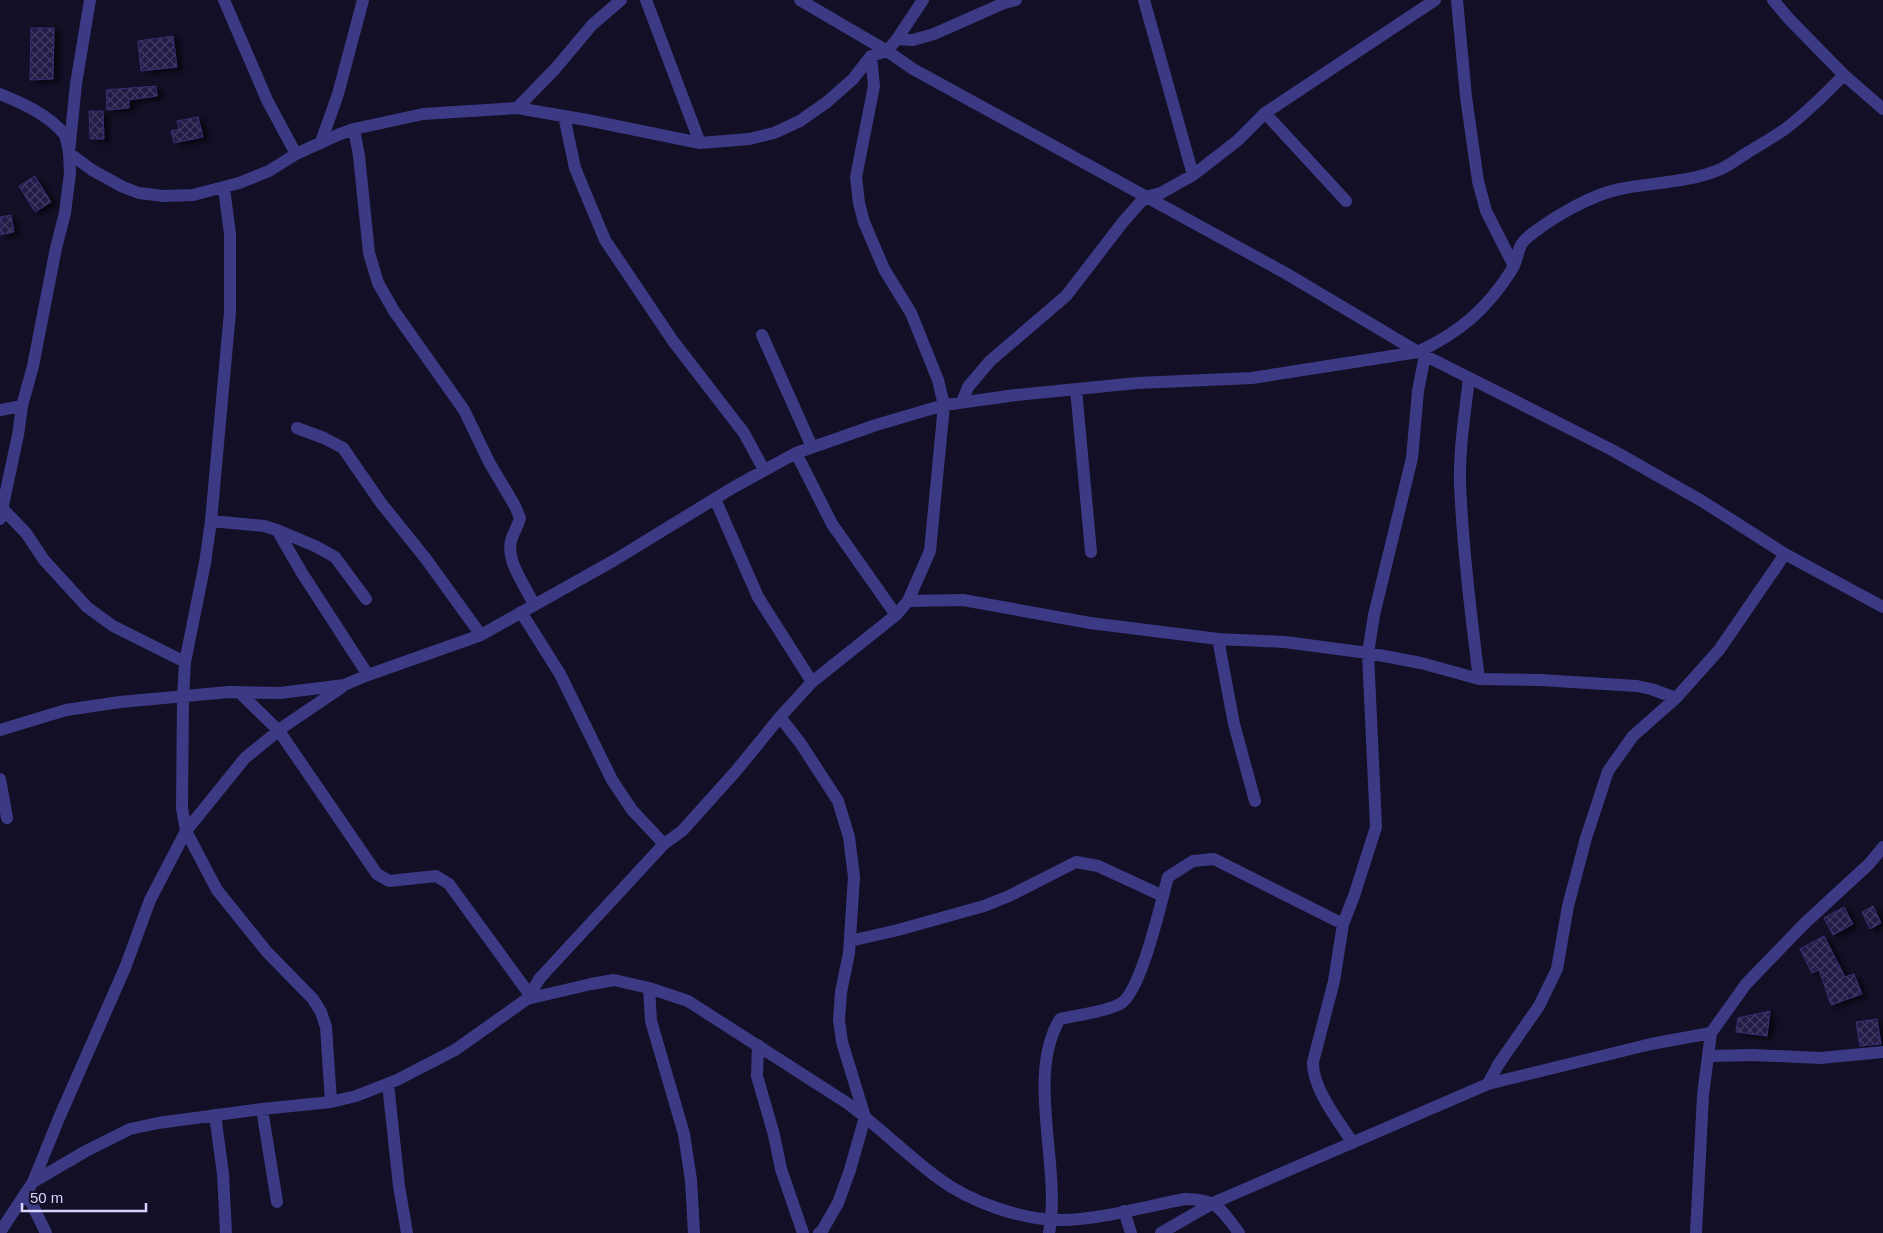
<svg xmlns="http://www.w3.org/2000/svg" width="1883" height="1233" viewBox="0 0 1883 1233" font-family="Helvetica,sans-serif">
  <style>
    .building { fill: url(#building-cross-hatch); stroke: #3b2d73; filter: url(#shadow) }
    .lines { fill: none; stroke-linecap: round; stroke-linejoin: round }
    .minor { stroke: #3d3a85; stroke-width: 12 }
  </style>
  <defs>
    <pattern id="building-cross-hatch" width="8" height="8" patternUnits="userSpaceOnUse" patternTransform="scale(1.25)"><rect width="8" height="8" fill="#241b47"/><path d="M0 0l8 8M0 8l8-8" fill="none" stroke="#433b63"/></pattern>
    <filter id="shadow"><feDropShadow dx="5.5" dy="3" stdDeviation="2.5" flood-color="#0009"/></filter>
  </defs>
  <rect width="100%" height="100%" fill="#130f26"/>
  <!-- building -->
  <path class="building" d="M31 28H54L53 79 30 80Z
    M173 36 177 67 141 71 138 41Z
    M156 86 157 96 129 100V108L107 110 106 90Z
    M89 111H103L104 139H90Z
    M198 117 203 137 174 143 171 131 179 129 177 121Z
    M35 176 51 202 35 212 19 186Z
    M11 215 14 232 0 235V217Z
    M1873 906 1881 923 1870 929 1862 912Z
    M1844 907 1853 924 1833 935 1824 918Z
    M1824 936 1845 977 1854 974 1862 994 1831 1005 1819 970 1812 973 1800 949Z
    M1770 1011 1767 1036 1736 1032 1738 1018Z
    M1877 1019 1881 1044 1860 1046 1856 1022Z"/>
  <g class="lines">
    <!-- minor -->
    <path class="minor" d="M224 0 267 100 296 154
      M646 0 700 143
      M800 0 887 51 913 69 1287 274 1418 352 1614 451 1702 501 1785 554 1883 607
      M1144 0 1193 175
      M1457 0 1466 97 1478 181 1486 211 1514 266
      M1773 0 1790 20 1844 75 1883 109
      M897 39 913 40 934 34 1004 3 1016 0
      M0 94C22 103 49 115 64 134 67 139 68 147 69 153L92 170 123 187 139 193 163 196 193 195 239 183 269 171 296 154 340 134 354 129 423 114 517 108 587 120 700 143 749 139 774 133 800 121 827 102 853 79 871 56 887 51 897 39 923 0
      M517 108 555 69 592 25 621 0
      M1265 113 1346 201
      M564 116 575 168 605 240 673 341 744 433 764 470
      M354 129 359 156 369 253 378 283 394 311 464 410 489 462 515 506 520 518C518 526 513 533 511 541 506 561 525 586 534 604
      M321 142 338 94 363 0
      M224 188 230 234V312L211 521 205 563 185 662 183 698 182 808 186 831 217 890 267 952 313 999 321 1012 326 1027 331 1102
      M762 335 812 447
      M1469 378C1465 413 1459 449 1460 485 1463 550 1471 615 1479 679
      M1076 389 1091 552
      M962 402 968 387 990 361 1066 296 1123 222 1145 197 1161 193 1193 175 1237 141 1265 113 1435 0
      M0 410 22 406
      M297 428 324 438 343 448 381 503 426 559 481 635
      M796 453 832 524 896 615
      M715 499 758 597 812 682
      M0 506 26 533 44 560 87 607 113 626 185 662
      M0 519 18 435 22 406 33 366 56 248 65 213 70 173 69 153 76 84 90 0
      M211 521 264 526 277 530 315 546 335 557 366 599
      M277 530 302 573 368 675
      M908 601 963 600 1090 623 1218 639 1285 642 1368 653 1421 663 1479 679 1540 680 1637 686 1651 689 1676 698
      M521 612 560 674 612 780 632 810 664 844
      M1218 639 1234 724 1255 801
      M240 693 279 731 377 874 389 881 436 876 449 884 530 995
      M780 717 801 744 838 801 849 837 854 877 849 953 841 992 839 1020 842 1042 865 1117 850 1170 838 1203 822 1231 819 1233
      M0 730 66 710 120 702 229 692 280 693 344 685 368 675 481 635 613 561 734 487 796 453 876 425 944 405 1016 395 1137 383 1252 378 1418 352C1460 332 1486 310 1511 271 1522 254 1513 247 1533 233 1557 215 1591 195 1620 189 1653 182 1689 183 1721 169 1731 164 1740 157 1750 151 1761 144 1774 137 1785 129 1807 113 1825 94 1844 75
      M0 779 7 818
      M850 941 898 930 984 906 1009 896 1076 862 1098 866 1163 896
      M649 988 651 1021 684 1134 691 1180 694 1233
      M527 999 540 978 664 844 682 831 736 771 780 717 812 682 896 615 908 601 930 551 944 405 938 380 911 313 884 269 864 222 859 203 856 177 874 86 871 56
      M758 1045 757 1076 774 1135 781 1169 803 1233
      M1709 1056 1753 1055 1821 1058 1883 1052
      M388 1084 399 1186 407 1233
      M1488 1084 1651 1044 1711 1033
      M262 1109 277 1202
      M215 1115 223 1174 226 1233
      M1353 1143C1339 1122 1312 1088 1313 1062L1334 981 1343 924 1354 896 1376 827 1368 653 1374 615 1412 458 1418 391 1425 355
      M33 1182 59 1118 125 968 150 900 186 831 245 758 283 727 342 687
      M26 1192 46 1233
      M1124 1211 1131 1233
      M0 1232 33 1182 86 1151 130 1129 158 1123 262 1109 331 1102 356 1096 397 1080 455 1050 527 999 591 984 614 980 649 988 688 1001 847 1103C878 1126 906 1154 938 1178 970 1202 1021 1220 1061 1220 1099 1220 1147 1206 1185 1199 1217 1199 1221 1209 1239 1233
      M1049 1233C1062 1167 1025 1077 1060 1019 1077 1015 1105 1012 1120 1004 1141 993 1161 902 1168 877L1193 861 1214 859 1343 924
      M1161 1233 1213 1203 1488 1084 1498 1065 1539 1006 1557 969 1568 906 1586 838 1608 771 1633 736 1676 698 1719 650 1785 554
      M1696 1233 1703 1095 1711 1033 1746 984 1804 924 1869 864 1883 847"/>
  </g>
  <!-- scale -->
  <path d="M22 1203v8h124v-8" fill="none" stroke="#d9d4ff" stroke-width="2.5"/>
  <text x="30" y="1203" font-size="15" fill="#d9d4ff" stroke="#130f26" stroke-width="4" paint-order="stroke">50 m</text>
</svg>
